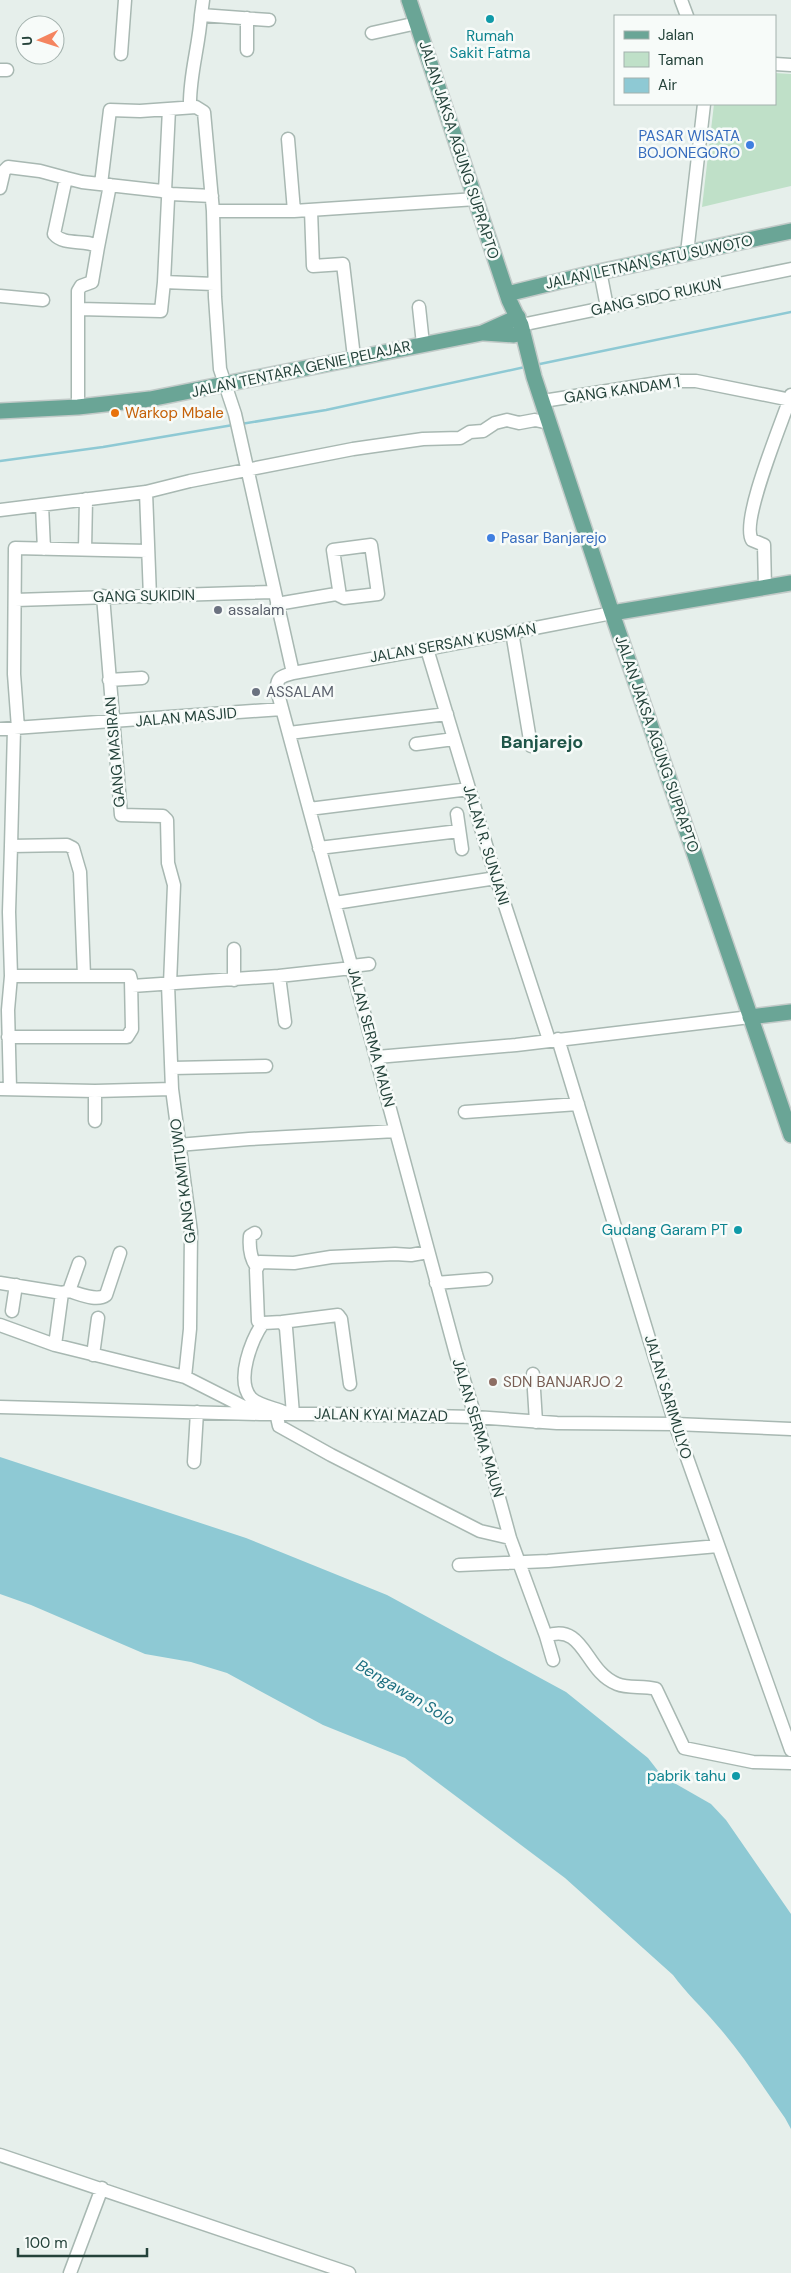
<svg xmlns="http://www.w3.org/2000/svg" width="791" height="2273" viewBox="0 0 791 2273" font-family="'DM Sans',sans-serif">
  <style>
    .green { fill: #bfe0c8 }
    .water { fill: #8ec9d4 }
    .lines { fill: none; stroke-linecap: round; stroke-linejoin: round }
    .stream { stroke: #8ec9d4; stroke-width: 2.5 }
    .minor-casing { stroke: #a8b8b2; stroke-width: 15 }
    .major-casing { stroke: #c2cac8; stroke-width: 18 }
    .minor { stroke: #fff; stroke-width: 12 }
    .major { stroke: #6aa596; stroke-width: 15 }
    .culture-dot { fill: #0f9aa8; stroke: #f7fbf9; stroke-width: 2 }
    .shop-dot { fill: #3f7fe0; stroke: #f7fbf9; stroke-width: 2 }
    .food-dot { fill: #e8710a; stroke: #f7fbf9; stroke-width: 2 }
    .worship-dot { fill: #6b7280; stroke: #f7fbf9; stroke-width: 2 }
    .education-dot { fill: #8d6e63; stroke: #f7fbf9; stroke-width: 2 }
    .labels { text-anchor: middle; stroke-width: 5; stroke-linejoin: round; paint-order: stroke }
    .culture-label { font-size: 15px; fill: #0d838f; stroke: #f7fbf9; text-anchor: end }
    .shop-label { font-size: 15px; fill: #366cbe; stroke: #f7fbf9; text-anchor: end }
    .street-label { font-size: 15px; fill: #24423a; stroke: #f7fbf9 }
    .food-label { font-size: 15px; fill: #c56008; stroke: #f7fbf9; text-anchor: start }
    .worship-label { font-size: 15px; fill: #5b616d; stroke: #f7fbf9; text-anchor: start }
    .education-label { font-size: 15px; fill: #785e54; stroke: #f7fbf9; text-anchor: start }
    .water-label { font-size: 16px; font-style: italic; fill: #1c6f80; stroke: #f7fbf9 }
    .quarter-label { font-size: 18px; font-weight: bold; fill: #1f5548; stroke: #f7fbf9 }
  </style>
  <rect width="100%" height="100%" fill="#e6efeb"/>
  <!-- green -->
  <path class="green" d="M775 73 791 74V186L702 207 714 104H775Z"/>
  <!-- water -->
  <path class="water" d="M0 1457 246 1538 387 1595 566 1692 648 1758 662 1776 711 1804 726 1820 791 1914V2129L785 2118C763 2087 742 2053 716 2024 702 2007 686 1993 673 1975L565 1878 405 1758 323 1725 227 1673 191 1662 145 1654 31 1605 0 1594Z"/>
  <g class="lines">
    <!-- stream -->
    <path class="stream" d="M535 365 791 312
      M241 424 326 410 525 367
      M0 461 103 447 233 425"/>
    <!-- minor casing -->
    <g class="minor-casing">
      <path id="minor" d="M203 0 201 15 269 20
        M681 0 687 16
        M372 33 417 23
        M247 50V18
        M121 54 125 0
        M775 64 791 65
        M0 70H7
        M190 107C189 76 199 47 201 15
        M288 139 294 211
        M101 184 110 110 140 111 196 107 204 112 213 211 215 297 220 369 235 414 293 673
        M0 188 4 171 8 167 40 171 66 178
        M165 191 169 109
        M171 194 168 199 164 282 214 284
        M311 210 313 266 343 264 354 357
        M213 211H294L476 199
        M98 247 110 185
        M687 253 704 104
        M600 271 607 307
        M0 296 43 300
        M419 307 423 344
        M79 309 161 311 164 282
        M521 325 791 269
        M543 401 671 381H696L791 400
        M78 407V291L81 286 92 282 98 247C86 238 65 247 54 234L66 178 82 182 162 191 171 194 212 196
        M146 492 150 597
        M42 505 44 549
        M0 510 146 492 190 481 353 449 423 439 460 438 470 432 483 431 495 423 507 420 519 423 535 420 549 423
        M85 550 86 499
        M765 588 764 545 752 540C740 521 783 420 791 395
        M103 596 121 815 163 816 167 820 168 863 174 885 170 984
        M15 600 274 592
        M277 604 336 594 344 598 378 594 371 545 333 550 340 596
        M612 613 427 649 293 673C282 676 276 677 277 690L456 1354 490 1465 510 1538 546 1636C585 1622 584 1671 617 1684 629 1689 643 1685 656 1689L684 1748 753 1762 791 1763
        M512 632 531 746
        M427 649 496 878 549 1040
        M109 680 142 678
        M18 728 14 674 15 548 148 551
        M0 729 282 709
        M14 729 11 846 67 845 73 848 80 872 84 976
        M289 733 447 714
        M416 744 454 739
        M309 809 469 789
        M457 814 462 849
        M319 848 459 831
        M335 903 496 878
        M352 966 369 964
        M279 976 285 1022
        M234 980V949
        M168 984 172 1089 191 1232 190 1329 185 1377
        M132 986 279 976 352 968
        M8 1037H127L132 1029 131 980 130 976H11
        M558 1039 675 1424 791 1750
        M377 1057 516 1045 750 1017
        M172 1068 266 1066
        M10 1088 8 1010 11 976 9 912 11 846
        M0 1089 95 1091 172 1089
        M95 1091V1121
        M465 1112 578 1104
        M178 1145 249 1139 396 1131
        M255 1233 250 1236C249 1247 250 1257 256 1266
        M0 1283 62 1293 69 1291 79 1263
        M436 1283 486 1279
        M69 1291C80 1294 97 1302 106 1295L120 1253
        M12 1311 16 1285
        M282 1322 338 1315 341 1319 350 1384
        M263 1323C252 1339 235 1380 251 1398 258 1405 274 1408 284 1412
        M0 1325 55 1345 185 1377 254 1412
        M55 1345 62 1293
        M93 1355 98 1318
        M533 1374 536 1422
        M0 1407 260 1414H336L475 1417 557 1423 675 1424 791 1429
        M280 1414 277 1417 279 1426 331 1455 480 1531 510 1538
        M293 1414 286 1328 282 1322 263 1323 258 1321 256 1270 260 1262 294 1263 331 1257 395 1254 411 1255 428 1252
        M194 1462 197 1412
        M459 1565 548 1561 718 1546
        M546 1636 553 1660
        M0 2155 349 2273
        M70 2273 102 2188"/>
    </g>
    <!-- major casing -->
    <g class="major-casing">
      <path id="major" d="M409 0 509 300 521 325 534 377 612 613 791 1135
        M507 294 585 275 791 231
        M484 333 514 335 523 332
        M0 411 78 407 150 399 482 333 518 317
        M612 613 791 583
        M750 1017 791 1012"/>
    </g>
    <!-- minor -->
    <use href="#minor" class="minor"/>
    <!-- major -->
    <use href="#major" class="major"/>
  </g>
  <!-- markers -->
  <g class="culture-dot">
    <circle cx="490" cy="19" r="5"/>
    <circle cx="738" cy="1230" r="5"/>
    <circle cx="736" cy="1776" r="5"/>
  </g>
  <g class="shop-dot">
    <circle cx="750" cy="145" r="5"/>
    <circle cx="491" cy="538" r="5"/>
  </g>
  <circle class="food-dot" cx="115" cy="413" r="5"/>
  <g class="worship-dot">
    <circle cx="218" cy="610" r="5"/>
    <circle cx="256" cy="692" r="5"/>
  </g>
  <circle class="education-dot" cx="493" cy="1382" r="5"/>
  <g class="labels">
    <!-- culture labels -->
    <g class="culture-label">
      <text x="490" y="41" text-anchor="middle">Rumah<tspan x="490" dy="17">Sakit Fatma</tspan></text>
      <text x="728" y="1235">Gudang Garam PT</text>
      <text x="726" y="1781">pabrik tahu</text>
    </g>
    <!-- shop labels -->
    <g class="shop-label">
      <text x="740" y="141">PASAR WISATA<tspan x="740" dy="17">BOJONEGORO</tspan></text>
      <text x="501" y="543" text-anchor="start">Pasar Banjarejo</text>
    </g>
    <!-- street labels -->
    <g class="street-label">
      <text transform="translate(459 150) rotate(72)" y="5">JALAN JAKSA AGUNG SUPRAPTO</text>
      <text transform="translate(649 262) rotate(-12)" y="5">JALAN LETNAN SATU SUWOTO</text>
      <text transform="translate(656 297) rotate(-12)" y="5">GANG SIDO RUKUN</text>
      <text transform="translate(301 369) rotate(-12)" y="5">JALAN TENTARA GENIE PELAJAR</text>
      <text transform="translate(622 390) rotate(-8)" y="5">GANG KANDAM 1</text>
      <text transform="translate(144 596) rotate(-1)" y="5">GANG SUKIDIN</text>
      <text transform="translate(453 643) rotate(-10)" y="5">JALAN SERSAN KUSMAN</text>
      <text transform="translate(186 717) rotate(-5)" y="5">JALAN MASJID</text>
      <text transform="translate(657 744) rotate(71)" y="5">JALAN JAKSA AGUNG SUPRAPTO</text>
      <text transform="translate(115 752) rotate(-95)" y="5">GANG MASIRAN</text>
      <text transform="translate(486 845) rotate(73)" y="5">JALAN R. SUNJANI</text>
      <text transform="translate(371 1037) rotate(75)" y="5">JALAN SERMA MAUN</text>
      <text transform="translate(183 1181) rotate(-97)" y="5">GANG KAMITUWO</text>
      <text transform="translate(668 1397) rotate(73)" y="5">JALAN SARIMULYO</text>
      <text transform="translate(381 1415) rotate(1)" y="5">JALAN KYAI MAZAD</text>
      <text transform="translate(478 1428) rotate(73)" y="5">JALAN SERMA MAUN</text>
    </g>
    <!-- food labels -->
    <g class="food-label">
      <text x="125" y="418">Warkop Mbale</text>
    </g>
    <!-- worship labels -->
    <g class="worship-label">
      <text x="228" y="615">assalam</text>
      <text x="266" y="697">ASSALAM</text>
    </g>
    <!-- education labels -->
    <g class="education-label">
      <text x="503" y="1387">SDN BANJARJO 2</text>
    </g>
    <!-- water labels -->
    <g class="water-label">
      <text transform="translate(406 1692) rotate(31)" y="6">Bengawan Solo</text>
    </g>
    <!-- quarter labels -->
    <g class="quarter-label">
      <text x="542" y="748">Banjarejo</text>
    </g>
  </g>
  <!-- legend -->
  <rect x="614" y="15" width="162" height="90" fill="#f7fbf9" stroke="#a3b1ad"/>
  <rect x="624" y="31" width="25" height="8" fill="#6aa596" stroke="#a3b1ad"/>
  <text x="658" y="40" font-size="15" fill="#24423a">Jalan</text>
  <rect x="624" y="52" width="25" height="15" fill="#bfe0c8" stroke="#a3b1ad"/>
  <text x="658" y="65" font-size="15" fill="#24423a">Taman</text>
  <rect x="624" y="78" width="25" height="15" fill="#8ec9d4" stroke="#a3b1ad"/>
  <text x="658" y="90" font-size="15" fill="#24423a">Air</text>
  <!-- north arrow -->
  <g transform="translate(40 40) rotate(266)"><circle r="24" fill="#f7fbf9" stroke="#a3b1ad"/>
  <path d="M0-4L9 19L0 12L-9 19Z" fill="#f4845f"/>
  <text y="-8" font-size="14" font-weight="bold" text-anchor="middle" fill="#24423a">U</text>
  </g>
  <!-- scale -->
  <path d="M18 2248v8h129v-8" fill="none" stroke="#24423a" stroke-width="2.5"/>
  <text x="25" y="2248" font-size="15" fill="#24423a" stroke="#f7fbf9" stroke-width="4" paint-order="stroke">100 m</text>
</svg>
